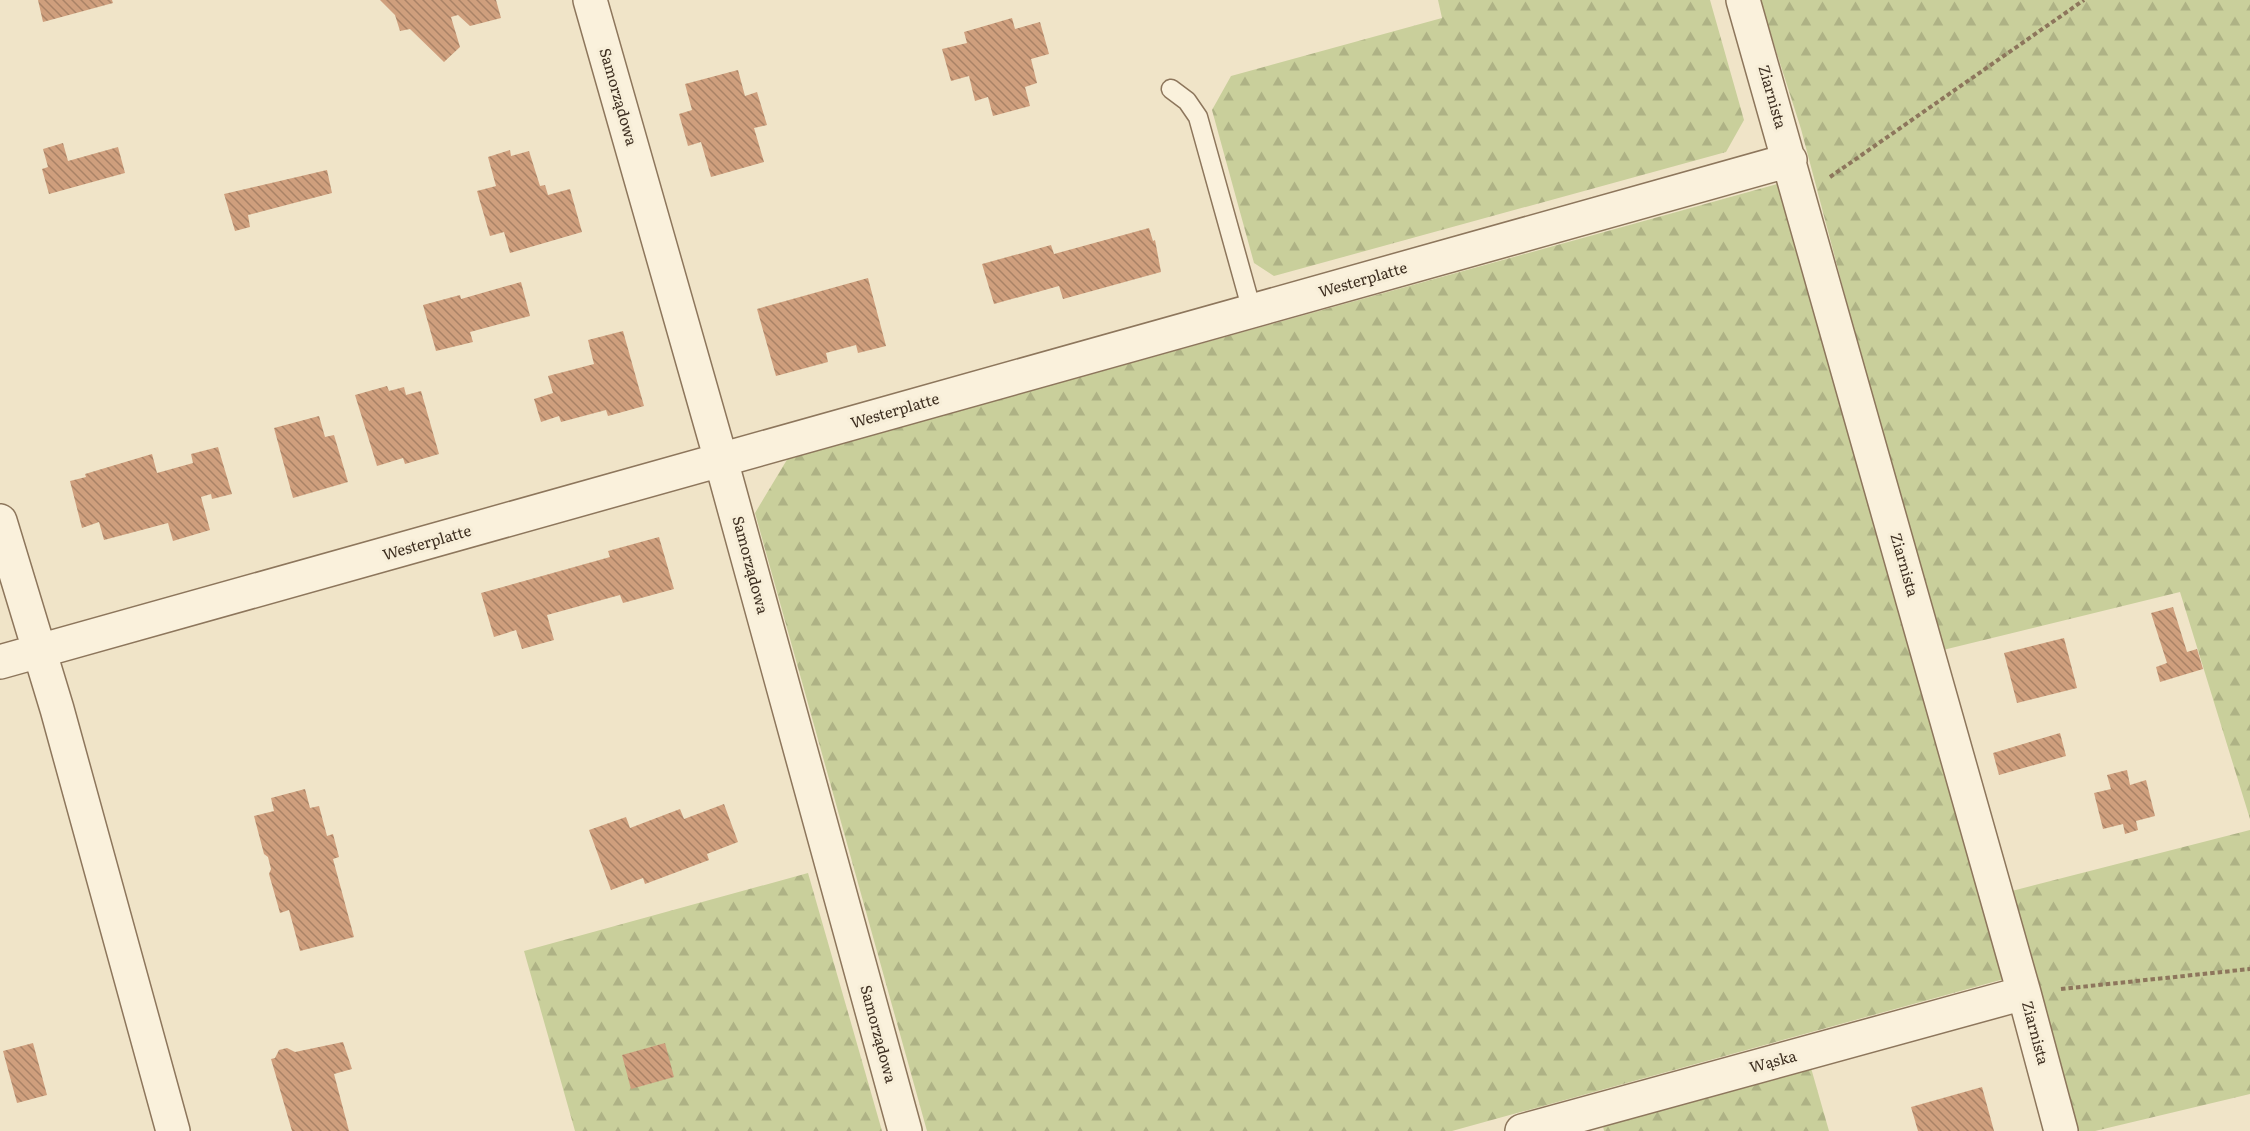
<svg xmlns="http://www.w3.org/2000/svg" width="2250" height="1131" viewBox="0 0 2250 1131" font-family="Literata,serif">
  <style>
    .forest { fill: url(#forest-firs) }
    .building { fill: url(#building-back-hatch) }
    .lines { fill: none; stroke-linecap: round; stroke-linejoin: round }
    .service-casing { stroke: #8d765c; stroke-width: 21 }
    .minor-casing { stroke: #8d765c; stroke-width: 36 }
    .path { stroke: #8d765c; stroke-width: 4; stroke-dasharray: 4.5 3; stroke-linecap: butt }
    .service { stroke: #faf1dc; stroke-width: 18 }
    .minor { stroke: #faf1dc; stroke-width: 33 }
    .labels { text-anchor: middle; stroke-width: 6; stroke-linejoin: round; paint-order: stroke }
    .street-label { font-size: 15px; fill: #3d2e20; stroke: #f7eed8 }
  </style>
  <defs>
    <pattern id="forest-firs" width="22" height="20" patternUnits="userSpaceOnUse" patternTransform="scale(1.5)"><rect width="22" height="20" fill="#c9cf9b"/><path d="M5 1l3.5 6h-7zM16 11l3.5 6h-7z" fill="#aeb285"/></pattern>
    <pattern id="building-back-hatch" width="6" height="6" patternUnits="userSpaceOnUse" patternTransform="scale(1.5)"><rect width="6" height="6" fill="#cf9f7d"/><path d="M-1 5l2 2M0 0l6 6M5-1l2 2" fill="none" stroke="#a98266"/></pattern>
  </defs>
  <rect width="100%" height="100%" fill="#f0e4c8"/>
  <!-- forest -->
  <path class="forest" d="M1438 0H1710L1744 120 1726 152 1274 276 1254 263 1212 110 1231 76 1442 18Z
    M1760 0H2250V819L2180 592 1939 651 1801 129Z
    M1781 183 2004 979 1452 1131H927L755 513 788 458Z
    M2250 830V1094L2095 1131H2074L2008 892Z
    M808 873 882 1131H575L524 951Z
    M1811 1068 1829 1131H1604L1603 1126Z"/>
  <!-- building -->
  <path class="building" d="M38 0H112L113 3 43 22Z
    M380 0H496L501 18 470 26 458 15 451 17 460 47 444 62 410 29 400 31 395 15Z
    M1012 18 1015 29 1040 22 1049 54 1031 59 1037 83 1025 87 1030 106 993 116 988 97 975 101 969 76 951 81 942 49 967 43 964 32Z
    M738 70 745 96 757 92 767 125 754 128 764 162 711 177 701 142 688 146 679 114 692 110 685 84Z
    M63 143 68 161 118 147 125 173 49 194 42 169 48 167 43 149Z
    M510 150 511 156 529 151 540 186 545 185 548 195 570 189 582 232 510 253 504 232 490 236 477 191 496 186 488 157Z
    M327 170 332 193 248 215 250 227 235 231 224 194Z
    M1149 228 1153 241 1155 240 1161 272 1063 299 1059 286 994 304 982 264 1051 245 1054 254Z
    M868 278 886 346 858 353 856 345 826 353 828 362 776 376 757 309Z
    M521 282 530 316 470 332 473 342 436 351 423 305 460 295 461 299Z
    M623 331 644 406 608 416 606 410 561 422 559 416 541 422 534 399 553 393 548 376 594 364 588 340Z
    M387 386 389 391 404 387 406 395 421 391 439 454 405 464 403 458 377 466 355 395Z
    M319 416 325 437 334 435 348 482 293 498 274 428Z
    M218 447 232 494 212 499 211 494 201 497 210 530 173 541 168 523 104 540 99 522 82 528 70 481 86 477 85 474 152 454 157 473 193 463 191 454Z
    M659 537 674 589 623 603 620 595 547 615 554 640 522 649 516 630 494 637 481 593 610 557 608 551Z
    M2173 607 2187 652 2197 649 2203 669 2160 682 2156 667 2167 663 2151 613Z
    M2064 638 2077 688 2017 703 2004 653Z
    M2060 733 2066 756 1999 775 1993 753Z
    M2127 770 2130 785 2146 780 2155 816 2136 821 2138 830 2125 834 2123 824 2103 829 2094 793 2111 789 2107 775Z
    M305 789 310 808 319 806 327 836 333 834 339 857 333 859 354 937 300 951 289 910 280 913 269 874 271 869 268 857 264 854 254 816 274 811 271 798Z
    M724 804 738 842 707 854 709 860 645 884 643 878 611 890 589 830 626 817 630 828 680 809 684 819Z
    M343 1042 352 1069 334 1074 349 1131H292L271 1059 275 1058 279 1050 287 1048 295 1052Z
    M33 1043 47 1095 17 1103 3 1051Z
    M665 1043 674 1077 631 1089 622 1055Z
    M1982 1087 1994 1131H1918L1911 1107Z"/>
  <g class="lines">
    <!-- service casing -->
    <g class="service-casing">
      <path id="service" d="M1171 89 1187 101 1198 117 1252 311"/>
    </g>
    <!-- minor casing -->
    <g class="minor-casing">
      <path id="minor" d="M590 0 721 460 905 1131
        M1743 0 2024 993 2061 1131
        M0 521 57 709 173 1131
        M0 662 1790 160
        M1522 1131 2024 993"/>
    </g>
    <!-- path -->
    <path class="path" d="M1830 177 2084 0
      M2061 989 2250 969"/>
    <!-- service -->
    <use href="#service" class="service"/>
    <!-- minor -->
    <use href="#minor" class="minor"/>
  </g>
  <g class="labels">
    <!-- street labels -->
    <g class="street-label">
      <text transform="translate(618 97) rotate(74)" y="5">Samorządowa</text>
      <text transform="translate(1772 97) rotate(74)" y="5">Ziarnista</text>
      <text transform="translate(1363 280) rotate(-16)" y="5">Westerplatte</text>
      <text transform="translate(895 411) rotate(-16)" y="5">Westerplatte</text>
      <text transform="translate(427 543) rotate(-16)" y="5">Westerplatte</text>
      <text transform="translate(750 565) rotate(75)" y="5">Samorządowa</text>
      <text transform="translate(1904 565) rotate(74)" y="5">Ziarnista</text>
      <text transform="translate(2035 1033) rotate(75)" y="5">Ziarnista</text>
      <text transform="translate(878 1034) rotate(75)" y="5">Samorządowa</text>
      <text transform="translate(1773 1062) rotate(-15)" y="5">Wąska</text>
    </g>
  </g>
</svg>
